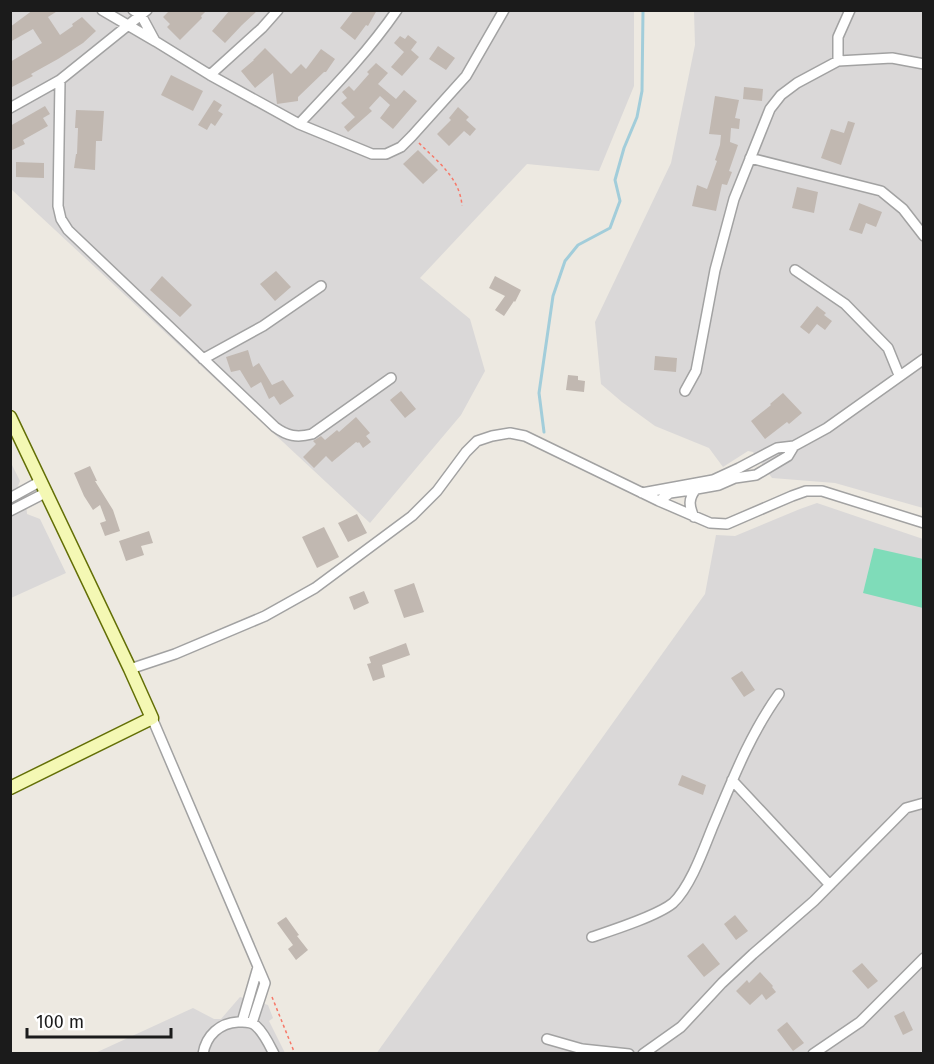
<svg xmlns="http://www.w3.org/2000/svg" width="934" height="1064" viewBox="0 0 934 1064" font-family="'Fira Sans',sans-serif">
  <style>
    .residential { fill: #dad8d8 }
    .pitch { fill: #7fdcb9 }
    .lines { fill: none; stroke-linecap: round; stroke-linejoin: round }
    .stream { stroke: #a2cdda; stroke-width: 3 }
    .building { fill: #c1b8b1 }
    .street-casing { stroke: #a2a2a2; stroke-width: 12 }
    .secondary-casing { stroke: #636f06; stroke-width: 15 }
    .path { stroke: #f77868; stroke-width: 1.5; stroke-dasharray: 3 3; stroke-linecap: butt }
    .street { stroke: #fff; stroke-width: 9 }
    .secondary { stroke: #f4f8b4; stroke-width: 12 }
  </style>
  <rect width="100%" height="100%" fill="#ede9e1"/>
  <!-- residential -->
  <path class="residential" d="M10 11H634V86L599 171 527 164 420 278 470 319 485 371 461 415 370 523 11 189Z
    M694 11H923V508L835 483 772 478 753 452 748 451 723 467 709 448 655 426 622 402 601 384 595 322 671 163 695 45Z
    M10 461 20 481 18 486 26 503 27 514 40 519 66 573 11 598Z
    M817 503 923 539V1053L376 1054 705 594 716 535 735 536 800 509Z
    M240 997 268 1005 273 1018 269 1021 285 1053 93 1054 193 1008 214 1019H221Z"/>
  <!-- pitch -->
  <path class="pitch" d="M874 548 923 559V608L863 593Z"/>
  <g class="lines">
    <!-- stream -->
    <path class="stream" d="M544 432 539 393 553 296 565 261 578 245 610 228 620 201 615 180 624 148 637 117 642 91 643 10"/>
  </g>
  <!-- building -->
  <path class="building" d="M33 10H59L48 17 60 35 73 26 72 24 82 17 96 31 83 43 58 59 31 74 33 76 10 88V62L42 43 33 29 10 42V27Z
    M170 10H207L201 16 202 18 180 40 167 27 170 24 163 17Z
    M230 10H258L242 25 225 43 212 31Z
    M354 10H377L368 26 366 25 355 40 340 28Z
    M408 35 417 42 411 50 419 57 402 76 391 67 404 52 394 43 400 36 405 39Z
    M438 46 455 58 446 70 429 59Z
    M265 48 291 74 301 64 306 69 321 49 335 59 326 72H324L298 97V101L277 104 273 73 255 88 241 71 254 60H253Z
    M376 63 388 73 378 84 396 99 404 90 417 101 393 129 380 118 390 105 380 96 369 108 372 111 348 132 344 127 355 117 341 103 347 98 342 92 349 86 354 91 369 74 367 72Z
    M171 75 203 91 193 111 161 95Z
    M744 87 763 89 762 101 743 99Z
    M715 96 739 100 735 118 740 119 739 129 731 128 730 142 738 145 729 171 732 172 727 185 722 184 716 211 692 206 697 185 707 189 717 161 715 160 720 145 721 135 709 134Z
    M214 100 222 105 218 111 223 114 215 126 211 123 207 130 198 125Z
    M45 106 50 114 43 118 48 126 23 140 25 144 10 151V126Z
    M458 107 469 117 466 120 476 129 470 136 464 131 449 146 437 134 451 120 449 118Z
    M76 110 104 111 102 141H96L95 170 74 168 76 154H77L78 128H75Z
    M848 121 855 123 841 165 821 158 831 129 844 133Z
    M418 150 438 170 423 184 403 164Z
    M16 162 44 163V178L16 177Z
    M797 187 818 192 814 213 792 208Z
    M859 203 882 212 876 227 866 223 862 234 849 230Z
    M276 271 291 287 275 301 260 284Z
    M162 276 192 305 180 317 150 290Z
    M495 276 521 290 515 302 514 301 504 316 495 310 505 296 489 288Z
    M817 306 826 313 824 315 832 321 825 330 817 324 809 334 800 327Z
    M248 350 253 367 259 363 272 385 283 380 294 396 280 405 274 396 269 399 261 382 251 388 240 370 231 372 226 357Z
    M655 356 677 358 676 372 654 370Z
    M568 375 578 376V380L585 381 584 392 566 390Z
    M401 391 416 409 405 418 390 400Z
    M783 393 802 413 789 424 787 422 765 439 751 421 771 405 770 404Z
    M356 417 370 433 366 436 371 442 363 448 359 442 358 443 356 442 332 462 326 456 314 468 303 457 316 444 313 441 321 436 325 440 337 430 339 432Z
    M90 466 97 481H95L113 510 120 531 105 536 100 523 106 521 100 505 93 510 84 496 74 473Z
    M357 514 367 533 348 542 338 523Z
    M324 527 339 557 317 568 302 537Z
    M149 531 153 543 141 546 144 555 126 561 119 541Z
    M414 583 424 612 404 618 394 590Z
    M364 591 369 603 354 610 349 597Z
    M406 643 410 655 382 665 385 677 373 681 367 664 371 663 369 657Z
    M742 671 755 690 744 697 731 678Z
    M682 775 706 785 703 795 678 785Z
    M735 915 748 931 736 940 724 924Z
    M286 917 299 935 297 936 308 950 296 960 288 949 293 945 277 923Z
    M703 943 720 964 704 977 687 956Z
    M862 963 878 981 868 989 852 971Z
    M760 972 773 986 772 987 776 992 766 1000 762 994 750 1005 736 991 747 980 749 983Z
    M904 1011 913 1030 903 1035 894 1016Z
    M787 1022 804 1043 793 1051 777 1030Z"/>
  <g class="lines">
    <!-- street casing -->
    <g class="street-casing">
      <path id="street" d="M102 10 155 41 141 15 133 10
        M155 41 210 75 299 124 372 154H386L401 147 412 136 466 76 504 10
        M838 61V37L850 10
        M210 75 262 28 278 10
        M60 80 58 206 61 219 68 230 275 427C287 436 297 438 312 434L391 378
        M10 108 60 80 147 10
        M299 124C333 88 368 52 397 10
        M750 158 881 191 903 209 924 236
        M795 270 845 304 888 348 899 375
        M203 359 263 326 321 286
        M685 391 696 371 715 270 734 199 770 109 781 95 797 83 838 61 892 58 924 64
        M642 493 713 480 739 468 777 448 794 446 827 428 924 359
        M10 498 41 481
        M659 501 670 493 691 490 719 485 735 478 756 475 788 456 794 446
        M10 511 47 492
        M694 517C689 506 688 499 696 489
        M130 669 175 654 265 616 315 588 412 516 437 491 466 452 477 441 492 436 510 433 525 436 659 501 710 523 727 524 792 496 806 491H822L924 523
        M152 718 265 983 252 1023
        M732 780 830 885
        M592 937C613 930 657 916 673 903 691 886 704 848 713 826 732 781 750 734 779 694
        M242 1022 258 967
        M547 1039 582 1049 629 1054
        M203 1054C206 1035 220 1023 238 1022 245 1022 251 1021 256 1026 264 1033 269 1044 274 1054
        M643 1054 681 1027 722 983 753 954 814 901 906 808 924 803
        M813 1054 860 1022 924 958"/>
    </g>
    <!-- secondary casing -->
    <g class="secondary-casing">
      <path id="secondary" d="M10 417 130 669 152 718 10 788"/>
    </g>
    <!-- path -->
    <path class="path" d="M419 143C438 162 460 178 462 206
      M272 997 295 1054"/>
    <!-- street -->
    <use href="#street" class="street"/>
    <!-- secondary -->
    <use href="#secondary" class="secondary"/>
  </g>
  <!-- border -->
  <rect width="934" height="1064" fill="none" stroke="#1b1b1b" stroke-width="24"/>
  <!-- scale -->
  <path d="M27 1028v9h144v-9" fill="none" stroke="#1b1b1b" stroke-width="3"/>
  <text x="36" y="1028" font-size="18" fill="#1b1b1b" stroke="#ffffff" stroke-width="4.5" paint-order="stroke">100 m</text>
</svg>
